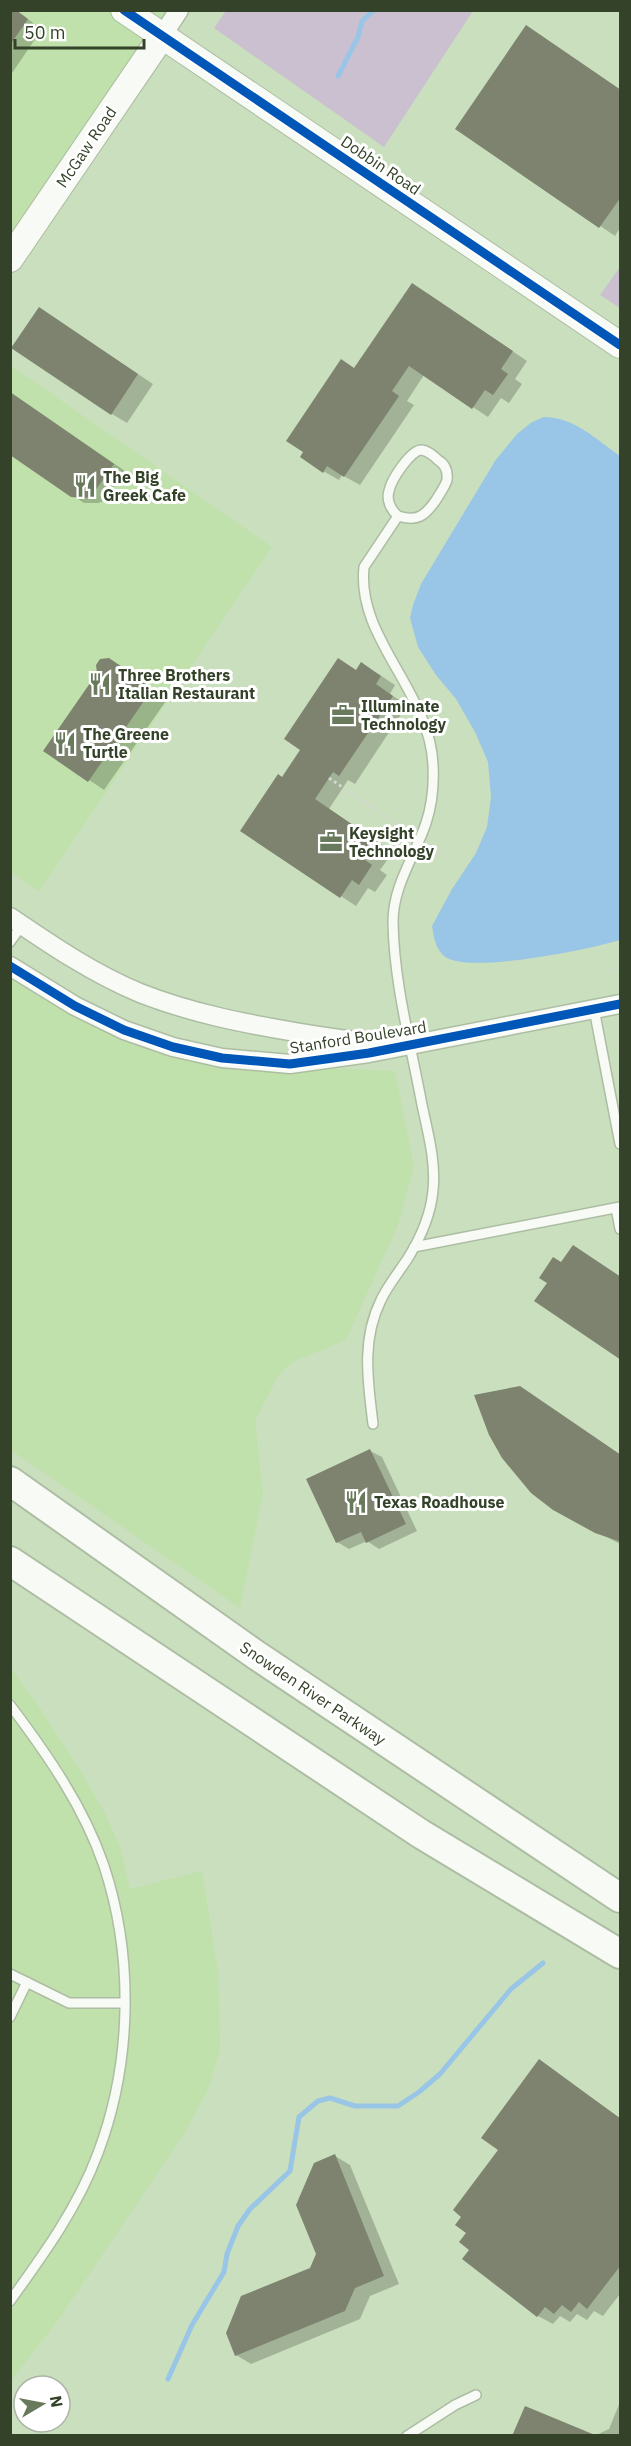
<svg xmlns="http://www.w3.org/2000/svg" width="631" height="2446" viewBox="0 0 631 2446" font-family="'IBM Plex Sans',sans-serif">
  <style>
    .built { fill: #c0e1ab }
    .green { fill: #cbc0d0 }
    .water { fill: #99c5e7 }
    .shadow { fill: #0003 }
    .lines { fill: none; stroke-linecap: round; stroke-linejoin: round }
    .stream { stroke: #99c5e7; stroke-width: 5 }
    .building { fill: #7d836e }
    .lane-casing { stroke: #adbda3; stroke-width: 12 }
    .street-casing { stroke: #adbda3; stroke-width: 21 }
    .secondary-casing { stroke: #adbda3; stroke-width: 28 }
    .primary-casing { stroke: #adbda3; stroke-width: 32 }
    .path { stroke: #d2d8cd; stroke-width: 3; stroke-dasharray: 3 3; stroke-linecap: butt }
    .lane { stroke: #f7faf5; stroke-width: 9 }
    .street { stroke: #f7faf5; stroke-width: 18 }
    .secondary { stroke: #f7faf5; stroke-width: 26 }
    .primary { stroke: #f7faf5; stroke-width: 28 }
    .cycleway-casing { stroke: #fff; stroke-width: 13 }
    .cycleway { stroke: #0057b8; stroke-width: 9 }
    .labels { text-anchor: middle; stroke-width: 6; stroke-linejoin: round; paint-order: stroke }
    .street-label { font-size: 16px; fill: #334228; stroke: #fff }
    .poi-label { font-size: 16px; font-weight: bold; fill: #334228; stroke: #fff; text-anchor: start }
  </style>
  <rect width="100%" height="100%" fill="#cadfbd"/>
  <!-- built -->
  <path class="built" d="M11 11H179L11 234Z
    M10 365 272 547 39 891 11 872Z
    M10 977 46 1001 202 1063 395 1071 414 1167 398 1225 346 1340 292 1362 278 1376 255 1421 263 1493 240 1608 11 1450Z
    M11 1669 35 1701 82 1773 106 1815 120 1847 130 1889 202 1871 218 1972 220 2049 208 2090 182 2137 59 2319 11 2381Z"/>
  <!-- green -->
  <path class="green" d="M226 11V10L473 11 384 147 214 28Z
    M620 267V308L600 295Z"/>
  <!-- water -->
  <path class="water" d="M544 417C574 417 597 440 620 456V940C591 949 466 975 444 956 435 948 434 937 432 926L452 889 476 853 487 827 491 797 488 762 475 732 456 699 436 675 418 647 410 618 413 605 421 584 495 461 517 434 532 422Z"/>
  <!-- shadow -->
  <path class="shadow" d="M10 10H15L42 29 10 76Z
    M527 27 620 90V228L615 236 457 129Z
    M427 293 527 361 515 379 522 384 509 403 501 398 488 417 424 375 407 401 414 405 360 485 342 475 339 480 323 471 342 361 355 369Z
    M54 318 153 384 127 423 112 414Z
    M10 392 125 471 104 501 98 503H84L72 495Z
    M109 659 168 698 104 790 46 751Z
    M357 671 377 673 395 685 390 694 407 705 355 784 348 780 329 809 393 852 380 870 387 875 375 892 368 888 356 906 242 831 283 779Z
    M370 1451 382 1457 417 1531 379 1549 367 1541 349 1549 337 1542Z
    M620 1455V1544L553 1508Z
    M539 2061 620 2118V2294L603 2316 594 2311 587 2320 577 2314 570 2322 560 2316 553 2324 538 2316 464 2259 471 2250 468 2233Z
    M335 2156 350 2165 399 2284 370 2296 360 2319 251 2364 236 2355 311 2269 317 2254Z
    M620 2402V2436H594L609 2429Z"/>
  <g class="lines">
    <!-- stream -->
    <path class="stream" d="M338 76 358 37 362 21 374 10
      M168 2379 192 2325 224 2272 227 2254 238 2226 250 2209 290 2171 299 2117 318 2101 330 2098 355 2106H398L419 2092 440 2074 511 1989 543 1963"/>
  </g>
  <!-- building -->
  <path class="building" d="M10 10H16L28 19 10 45Z
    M526 25 621 90V197L599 228 455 129Z
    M412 283 513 351 501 369 508 374 493 395 485 390 472 409 409 366 392 391 399 396 344 477 327 466 323 473 300 457 303 452 286 441 341 359 354 368Z
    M39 307 138 374 111 415 11 348Z
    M10 392 114 464 92 495 86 498 71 497 10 455Z
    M109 658 153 688 88 782 43 751 97 673 96 665 100 659Z
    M338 658 356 670 361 662 381 676 376 684 393 696 339 776 333 772 315 799 378 842 365 860 372 865 359 885 352 880 340 898 240 831 278 774 282 777 300 750 284 739Z
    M573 1245 621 1277V1360L534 1301 547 1283 539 1278 553 1257 561 1262Z
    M520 1386 621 1455V1542L595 1533 553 1510 531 1493 502 1458 489 1435 474 1395Z
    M370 1449 406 1524 366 1543 361 1532 336 1543 306 1479Z
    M539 2059 621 2119V2265L587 2309 579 2302 571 2312 562 2305 554 2314 545 2307 537 2317 462 2259 469 2250 459 2242 466 2233 455 2225 461 2217 453 2210 498 2150 481 2138Z
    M335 2154 384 2276 355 2288 345 2311 235 2356 226 2333 241 2296 310 2268 316 2254 296 2205 314 2163Z
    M525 2406 595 2435V2436H512Z"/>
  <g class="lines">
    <!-- lane casing -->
    <g class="lane-casing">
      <path id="lane" d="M10 942 22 925
        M594 1009 620 1144
        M616 1208 620 1229
        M414 1247 620 1207
        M373 1424C368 1382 361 1340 381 1300 388 1285 399 1272 408 1258 421 1237 431 1214 433 1190 436 1162 428 1133 422 1105 411 1045 394 984 393 922 393 885 415 856 426 823 432 805 434 784 433 765 430 691 356 638 364 567L398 516C417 522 425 516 436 500 440 493 445 487 447 480 448 471 445 464 438 460 434 456 428 451 422 450 411 449 391 480 389 491 386 500 391 510 398 516
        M10 1705C47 1754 84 1807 104 1866 134 1957 132 2063 98 2153 78 2207 44 2254 10 2301
        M10 1974 69 2003H124
        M10 2017 27 1982
        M407 2436 455 2405 476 2395"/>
    </g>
    <!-- street casing -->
    <g class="street-casing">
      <path id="street" d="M162 36 179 10
        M10 917C51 945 94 974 140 993 191 1013 242 1023 295 1032 325 1037 355 1042 385 1043
        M10 966 75 1006 124 1030 173 1047 222 1058 290 1064 369 1053 620 1004"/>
    </g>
    <!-- secondary casing -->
    <g class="secondary-casing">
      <path id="secondary" d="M124 10 620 345
        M10 259 162 36"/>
    </g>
    <!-- primary casing -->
    <g class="primary-casing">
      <path id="primary" d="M10 1481 256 1655 620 1898
        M10 1561 421 1834 620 1954"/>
    </g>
    <!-- path -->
    <path class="path" d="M329 778 410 833
      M430 846 446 857
      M607 972 620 969"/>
    <!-- lane -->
    <use href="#lane" class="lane"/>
    <!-- street -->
    <use href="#street" class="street"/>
    <!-- secondary -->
    <use href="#secondary" class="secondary"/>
    <!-- primary -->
    <use href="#primary" class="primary"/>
    <!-- cycleway casing -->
    <g class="cycleway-casing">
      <path id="cycleway" d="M124 10 620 345
        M10 966 75 1006 124 1030 173 1047 222 1058 290 1064 369 1053 620 1004"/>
    </g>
    <!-- cycleway -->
    <use href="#cycleway" class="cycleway"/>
  </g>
  <!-- icons -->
  <defs>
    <g id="restaurant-bare" transform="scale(1.8)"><path d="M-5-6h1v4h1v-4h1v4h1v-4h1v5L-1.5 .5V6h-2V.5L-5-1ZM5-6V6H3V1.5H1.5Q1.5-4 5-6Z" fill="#68795c" stroke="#fff" stroke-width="2.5" paint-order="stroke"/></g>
    <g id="office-bare" transform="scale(1.8)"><path d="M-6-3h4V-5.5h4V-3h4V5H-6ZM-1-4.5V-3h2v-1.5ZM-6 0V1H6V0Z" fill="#68795c" stroke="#fff" stroke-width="2.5" paint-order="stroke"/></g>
  </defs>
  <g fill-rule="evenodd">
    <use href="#restaurant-bare" x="85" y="486"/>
    <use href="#restaurant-bare" x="100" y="684"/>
    <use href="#office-bare" x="343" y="715"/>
    <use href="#restaurant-bare" x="65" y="743"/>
    <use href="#office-bare" x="331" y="842"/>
    <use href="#restaurant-bare" x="356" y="1502"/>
  </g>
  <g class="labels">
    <!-- street labels -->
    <g class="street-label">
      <text transform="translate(86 147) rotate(-56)" y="6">McGaw Road</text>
      <text transform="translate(381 165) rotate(34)" y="6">Dobbin Road</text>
      <text transform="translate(358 1037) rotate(-9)" y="6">Stanford Boulevard</text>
      <text transform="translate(313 1693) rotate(34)" y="6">Snowden River Parkway</text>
    </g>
    <!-- poi labels -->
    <g class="poi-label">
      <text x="103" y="483">The Big<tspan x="103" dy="18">Greek Cafe</tspan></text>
      <text x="118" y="681">Three Brothers<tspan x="118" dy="18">Italian Restaurant</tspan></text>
      <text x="361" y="712">Illuminate<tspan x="361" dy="18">Technology</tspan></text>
      <text x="83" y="740">The Greene<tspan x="83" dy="18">Turtle</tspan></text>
      <text x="349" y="839">Keysight<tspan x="349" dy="18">Technology</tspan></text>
      <text x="374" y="1508">Texas Roadhouse</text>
    </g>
  </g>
  <!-- border -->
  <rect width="631" height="2446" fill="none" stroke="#334228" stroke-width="24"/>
  <!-- north arrow -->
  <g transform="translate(42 2404) rotate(80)"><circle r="28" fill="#ffffff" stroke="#adb3a9" stroke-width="1.5"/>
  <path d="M0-4.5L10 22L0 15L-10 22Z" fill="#68795c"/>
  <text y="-9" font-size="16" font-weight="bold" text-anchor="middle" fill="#334228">N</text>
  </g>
  <!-- scale -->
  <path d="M15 39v9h129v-9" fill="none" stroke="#334228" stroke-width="3"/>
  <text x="24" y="39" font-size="18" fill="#334228" stroke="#ffffff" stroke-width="4.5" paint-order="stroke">50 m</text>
</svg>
